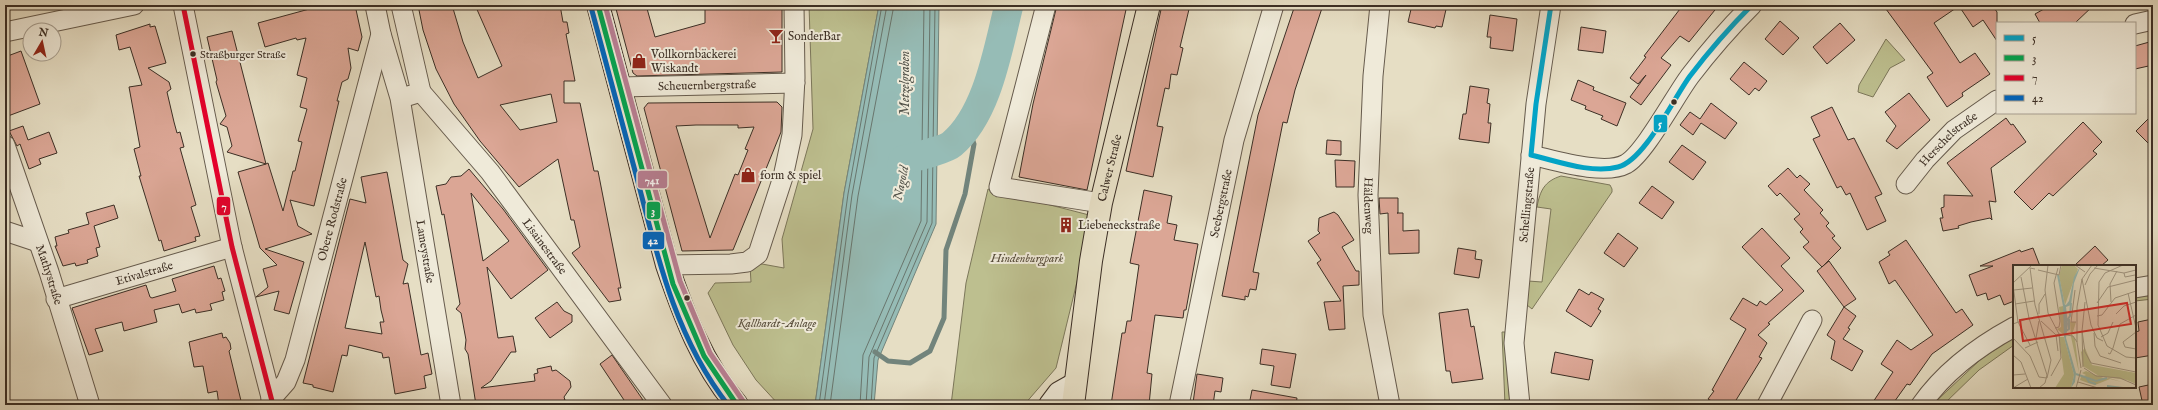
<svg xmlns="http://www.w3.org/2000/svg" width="2158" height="410" viewBox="0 0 2158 410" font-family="'IM FELL English',serif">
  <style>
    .green { fill: #bdbf8f; stroke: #7c775a }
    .water { fill: #96bcb6; stroke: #72847c }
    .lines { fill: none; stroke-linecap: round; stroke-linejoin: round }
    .shore { stroke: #69766e; stroke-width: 1 }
    .stream { stroke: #72847c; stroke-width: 5 }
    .river { stroke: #96bcb6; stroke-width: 29 }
    .building { fill: #dba695; stroke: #3c2f25; fill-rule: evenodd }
    .street-casing { stroke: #665b4d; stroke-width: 21 }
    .secondary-casing { stroke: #3c2f25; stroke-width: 24 }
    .primary-casing { stroke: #3c2f25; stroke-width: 24 }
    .street { stroke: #efead9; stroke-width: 19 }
    .secondary { stroke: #efead9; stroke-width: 22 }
    .primary { stroke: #e6dec4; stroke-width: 22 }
    .bus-1-casing { stroke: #efead9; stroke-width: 8 }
    .bus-2-casing { stroke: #efead9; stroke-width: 8 }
    .bus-3-casing { stroke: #efead9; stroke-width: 8 }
    .bus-4-casing { stroke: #efead9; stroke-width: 8 }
    .bus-5-casing { stroke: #efead9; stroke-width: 8 }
    .bus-1 { stroke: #03a3c6; stroke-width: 5 }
    .bus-2 { stroke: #00a651; stroke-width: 5 }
    .bus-3 { stroke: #e4002b; stroke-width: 5 }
    .bus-4 { stroke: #0065bd; stroke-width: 5 }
    .bus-5 { stroke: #b97f95; stroke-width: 5 }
    .bus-dot { fill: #3c2f25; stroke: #efead9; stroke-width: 1.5 }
    .labels { text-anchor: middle; stroke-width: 4; stroke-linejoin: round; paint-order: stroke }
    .bus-label { font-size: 11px; fill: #3c2f25; stroke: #efead9; text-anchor: start }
    .poi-label { font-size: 12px; fill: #3c2f25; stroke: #efead9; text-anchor: start }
    .street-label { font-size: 12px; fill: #3c2f25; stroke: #efead9 }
    .park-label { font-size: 12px; font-style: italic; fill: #564c3a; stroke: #efead9 }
    .water-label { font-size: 13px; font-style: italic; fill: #525249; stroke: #efead9 }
    .inset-river { fill: none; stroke: #96bcb6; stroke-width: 2 }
    .inset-road { fill: none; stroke: #a29884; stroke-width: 1 }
    .view { fill: #d62828; fill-opacity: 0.15; stroke: #d62828; stroke-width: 2 }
    .inset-edge { fill: none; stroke: #3c2f25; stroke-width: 2 }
    .line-badge { stroke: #efead9; stroke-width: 1.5 }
    .badge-label { font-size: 11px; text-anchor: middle; font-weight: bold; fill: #fff }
  </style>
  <rect width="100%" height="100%" fill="#e6dec4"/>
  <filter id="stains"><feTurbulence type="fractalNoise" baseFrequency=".005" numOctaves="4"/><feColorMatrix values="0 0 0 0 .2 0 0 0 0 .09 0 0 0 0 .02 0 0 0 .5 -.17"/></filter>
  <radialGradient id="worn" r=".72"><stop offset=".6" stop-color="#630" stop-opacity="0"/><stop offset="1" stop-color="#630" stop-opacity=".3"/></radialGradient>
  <!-- green -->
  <path class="green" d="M809 5H879L844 193 815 405H779L756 380 733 345 708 293 715 283 751 282 750 266 762 264 784 268 782 239 813 129Z
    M1886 39 1905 60 1890 68 1873 97 1858 92 1859 85Z
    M1561 176 1610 185 1612 189V192L1532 309 1527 305 1528 281 1542 282 1551 209 1537 207C1540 190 1545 181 1561 176Z
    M988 189 1093 216 1056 368 1024 405H951L966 283Z
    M2153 295V299L2135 301V297Z
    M1502 332H1505L1510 405H1505Z
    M2014 337V345L1979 370 1943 405H1932L1981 359Z"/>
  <!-- water -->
  <path class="water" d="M879 5H939L936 224 878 360 874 405H815L844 193Z"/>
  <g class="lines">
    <!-- shore -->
    <path class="shore" d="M819 405 848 194 882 5
      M824 405 852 195 887 5
      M830 405 858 196 894 5
      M860 405 863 355 921 221 924 5
      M866 405 869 357 927 222 930 5
      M871 405 874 358 932 223 935 5"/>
    <!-- stream -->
    <path class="stream" d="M875 352 888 361 910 363 930 351 944 318 946 250 965 194 974 144 968 126"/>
    <!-- river -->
    <path class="river" d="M902 164 903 160C914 157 945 150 952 144 988 114 998 48 1009 5"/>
  </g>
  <!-- building -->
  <path class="building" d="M324 5H355L362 37 358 51 348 48 351 68 348 79 342 82 337 101H339L314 206 290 200 298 226 312 234 265 249 304 262 289 314 274 310 279 291 256 297 268 287 263 269 277 265 260 248 238 172 266 164 227 152 232 146 227 127 220 124 226 116 216 82 217 80 207 37 232 31 266 164 268 163 283 211 293 171H295L302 142 298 141 307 109 300 107 307 78 297 75 306 38 297 40 296 38 265 47 258 23Z
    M418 5H452L463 42 478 78 502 66 475 5H560L563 22H567L569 33 566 34 575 81H564V103H580L594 171H598L606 212 621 288H618L621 300 609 302 572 253 580 247 574 220H571L558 159 519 187 480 141 454 104 436 69 423 30ZM551 94 557 122 520 130 500 105Z
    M615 5H646L655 37 705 23V5H782V72L637 76 633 73Z
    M1057 5H1127L1087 190 1019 177 1033 104Z
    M1162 5H1190L1180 47 1183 48 1177 75 1171 74 1169 89 1165 88 1157 126 1163 127 1153 177 1126 171Z
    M1295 5H1323L1295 90 1287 123 1283 122 1253 272 1259 273 1256 290 1250 289 1248 297 1245 296V300L1222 296 1258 115Z
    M1412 5H1447L1442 27 1436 26 1435 28 1408 22Z
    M1683 5H1719L1689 42 1680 36 1661 58 1671 65 1641 105 1630 97 1646 75 1638 84 1630 78 1646 57 1644 56Z
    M1883 5H1992L1997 12V41L1983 20 1973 27 1959 6 1934 23 1960 63 1975 53 1990 74 1962 93 1963 96 1947 107 1927 77 1933 73Z
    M2051 5H2094L2075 23H2040L2035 14Z
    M1490 15 1517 19 1513 51 1490 48 1491 37H1487Z
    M1780 21 1799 38 1783 55 1765 39Z
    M1840 23 1855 40 1827 64 1813 47Z
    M150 24V27L155 26 166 63 148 68 169 82 171 89 167 92 174 122 177 133 180 132 184 147 180 148 196 205 191 207 200 236 195 237 196 241 164 251 161 240 159 241 139 176H141L134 149 140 147 129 87 142 85 130 47 119 50 116 35Z
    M1581 27 1606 31 1603 53 1578 50Z
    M2153 41V65L2135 69V46Z
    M21 51 40 104 8 116 5 109V57Z
    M1744 62 1767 81 1759 91 1755 88 1749 95 1730 79Z
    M1578 80 1594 87 1593 90 1626 103 1617 126 1601 119 1603 116 1585 109 1586 106 1571 100Z
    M1470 86 1489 89 1487 103 1490 104 1488 123H1491L1489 143 1459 139 1463 114H1466Z
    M1909 93 1930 120 1897 149 1886 141 1896 126 1885 112Z
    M777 102 782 107 781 132 733 250 682 251 644 108 648 103ZM696 125H738V128L754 127 745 149 748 150 738 175 735 174 710 238 676 126Z
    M1711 103 1737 123 1725 139 1701 123 1693 135 1680 125 1690 112 1700 119Z
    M1832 107 1848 140 1854 138 1882 194 1875 197 1886 221 1867 230 1850 193 1846 195 1841 186 1837 188 1813 139 1820 136 1811 117Z
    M2153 114V148L2136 131Z
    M2006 118 2011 125 2013 124 2026 142 1991 168 1996 202 1989 201 1992 220 1990 218 1971 222 1958 226 1959 228 1943 231 1940 218H1943L1941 208 1944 207V195L1973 196 1947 163Z
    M2083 122 2102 142 2093 151 2097 154 2053 196 2049 193 2032 210 2014 192Z
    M23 126 28 140 49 132 57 153 39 159 41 164 29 169 20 144 17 146 9 131Z
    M1327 140 1341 141V155L1326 154Z
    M1682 145 1706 162 1693 180 1669 162Z
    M1335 160 1355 161 1354 187H1336Z
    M1788 168 1797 178 1800 175 1810 184 1804 190 1823 210 1820 213 1829 223 1826 226 1835 236 1832 238 1841 248 1822 267 1803 247 1809 242 1800 232 1803 229 1794 219 1800 214 1780 193 1777 196 1768 186Z
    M469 169 503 209 548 270 511 299 487 267 498 338 513 336 516 352H511L491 381 481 388 535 381 534 374 538 373 537 369 551 366 552 371 556 370 570 381 571 387 564 397 565 400 545 405H476L468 354 465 349 466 340 461 313 456 309 460 304 444 214 442 215 436 186 446 184 451 177 461 176ZM471 193 509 241 483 261Z
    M387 172 403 260 408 264 403 284 408 283 421 355 428 353 432 374 424 376 426 388 395 394 389 357 383 358 382 353 349 345 347 356 342 355 333 392 313 387V385L303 383 350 199 366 203 361 177ZM365 242 376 297 379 296 381 310 384 322H380L382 334 345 328Z
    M1652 186 1674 202 1662 219 1639 203Z
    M1144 190 1172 196 1167 223 1177 225 1174 240 1198 244 1186 310H1184L1183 318 1155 315 1147 373 1152 374 1149 405H1111L1122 333H1125L1127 321H1131L1139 265 1130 263Z
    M1379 198H1398V213H1397H1403V231L1419 230V253L1389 254 1388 213 1380 214Z
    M114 205 118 218 94 226 100 247 96 248 98 256 87 260 88 263 76 266 75 263 63 266 55 246H57L55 237 69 233 68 230 89 224 86 213Z
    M1334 212 1338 215 1354 240 1342 247 1356 271H1359V285L1343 286 1345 329 1329 330 1324 302 1341 301 1317 263 1321 260 1308 241 1320 233 1318 231 1319 218Z
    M1762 228 1790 258 1781 266 1804 291 1768 323 1770 324 1758 335 1767 343 1759 357 1762 358 1733 405H1719L1708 399 1714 391 1712 390 1746 329 1730 319 1743 298 1757 306 1760 301 1766 305 1783 290 1742 247Z
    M1618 233 1638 248 1624 267 1604 253Z
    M1906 240 1956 313 1962 309 1973 325 1932 354 1910 385 1907 384 1892 405H1871L1893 372 1881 364 1897 340 1911 350 1933 335 1895 280 1889 284 1879 262 1890 255 1888 252Z
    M2095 246 2108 260 2101 266H2074Z
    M1458 248 1476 251 1475 259 1482 260 1479 278 1454 274Z
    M2033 248 2040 266H2014V301L2004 305 2000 295 1988 300 1986 293 1977 296 1969 275 1993 266H1980L2020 250 2021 252Z
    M1829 261 1856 299 1844 307 1817 271Z
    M214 266 218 279 221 278 225 291 222 292 224 300 210 304 212 310 196 313 195 309 182 313 179 304 154 310 157 322 124 331 122 322 95 329 103 351 89 355 72 308 146 285 150 297 152 298 176 291 172 279Z
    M1579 289 1589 295 1591 292 1604 299 1598 309 1601 311 1591 327 1566 311Z
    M557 302 564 311 572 315V322L550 338 535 318Z
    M1844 307 1856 316 1848 328 1850 329 1843 339 1863 351 1852 371 1831 359 1835 341 1827 335Z
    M1468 309 1471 327 1474 326 1483 379 1452 383 1450 371H1446L1439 313Z
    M2152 319 2153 355 2135 358V332L2139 331 2138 322Z
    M222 333 223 338 226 337 230 343 231 349 229 351 242 405H219L217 391 208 393 203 366 194 367 189 342Z
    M1262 349 1296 354 1290 388 1271 385 1274 366 1260 364Z
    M1555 352 1593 360 1589 380 1551 373Z
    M612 355 625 374 643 400 626 403 600 364Z
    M1197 374 1223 378 1221 392 1215 391 1213 405 1193 403Z
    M2153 384V405H2143L2139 387Z
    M1252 390 1297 398 1296 405H1249Z"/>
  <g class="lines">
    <!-- street casing -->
    <g class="street-casing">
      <g id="street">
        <path d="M183 5 232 247 273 405"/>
        <path id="s1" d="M375 5 381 34 400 98 451 405"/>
        <path d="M401 5 421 92 408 96"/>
        <path d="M1046 5 999 187 1101 203"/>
        <path id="s2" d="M1380 5 1373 76 1368 195 1373 315 1390 405"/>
        <path d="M2135 24 2153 20"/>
        <path d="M5 32 134 5"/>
        <path id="s3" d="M620 87 795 83"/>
        <path id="s4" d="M421 92 490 172 662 405"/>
        <path id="s5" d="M5 145 49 272 90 405"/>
        <path d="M1531 155C1554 160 1604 176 1626 164 1645 153 1675 96 1690 76 1709 51 1730 27 1752 5"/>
        <path id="s6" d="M1906 184 1925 160 1954 130 1997 100"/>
        <path d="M5 231 38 242"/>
        <path d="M667 265 731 264 747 262 758 254 783 177 792 135 795 78 794 5"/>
        <path d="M2135 288 2153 285"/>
        <path id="s7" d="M56 299 232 247"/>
        <path id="s8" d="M271 399 286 382 295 360 381 34"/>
        <path id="s9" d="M1179 405 1234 140 1274 5"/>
        <path id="s10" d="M1520 405 1514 343 1536 104 1551 5"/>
        <path d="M1767 405 1812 320"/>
        <path d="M1921 405C1944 372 1979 346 2014 327"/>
      </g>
    </g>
    <!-- secondary casing -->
    <g class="secondary-casing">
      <path id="secondary" d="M598 5 667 265C684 315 702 364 737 405
        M1050 405 1059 393 1075 384"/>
    </g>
    <!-- primary casing -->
    <g class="primary-casing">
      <g id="primary">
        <path id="s11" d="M1073 405 1091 261 1101 203 1149 5"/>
      </g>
    </g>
    <!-- street -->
    <use href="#street" class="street"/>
    <!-- secondary -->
    <use href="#secondary" class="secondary"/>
    <!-- primary -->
    <use href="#primary" class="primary"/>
    <!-- bus-1 casing -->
    <g class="bus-1-casing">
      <path id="bus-1" d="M1531 155C1557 161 1591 174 1618 167 1645 160 1673 99 1690 76 1709 51 1730 27 1752 5
        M1531 155 1536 104 1551 5"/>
    </g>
    <!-- bus-2 casing -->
    <g class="bus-2-casing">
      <path id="bus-2" d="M598 5 673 284 704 356 737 405"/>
    </g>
    <!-- bus-3 casing -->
    <g class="bus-3-casing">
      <path id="bus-3" d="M183 5 232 247 273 405"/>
    </g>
    <!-- bus-4 casing -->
    <g class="bus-4-casing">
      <path id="bus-4" d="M591 7C607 65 622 124 638 182 658 260 677 340 728 405"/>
    </g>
    <!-- bus-5 casing -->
    <g class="bus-5-casing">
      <path id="bus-5" d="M605 5 680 281 710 353 743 401"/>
    </g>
    <!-- bus-1 -->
    <use href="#bus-1" class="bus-1"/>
    <!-- bus-2 -->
    <use href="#bus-2" class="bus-2"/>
    <!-- bus-3 -->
    <use href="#bus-3" class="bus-3"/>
    <!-- bus-4 -->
    <use href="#bus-4" class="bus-4"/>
    <!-- bus-5 -->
    <use href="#bus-5" class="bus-5"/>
  </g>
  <!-- icons -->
  <defs>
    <g id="bar-bare" transform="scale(1.2)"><path d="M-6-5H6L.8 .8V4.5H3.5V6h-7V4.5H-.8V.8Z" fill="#8f2418" stroke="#efead9" stroke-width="2.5" paint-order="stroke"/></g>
    <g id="shop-bare" transform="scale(1.2)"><path d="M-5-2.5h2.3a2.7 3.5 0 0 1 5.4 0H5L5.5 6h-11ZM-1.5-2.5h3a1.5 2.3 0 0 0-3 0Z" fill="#8f2418" stroke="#efead9" stroke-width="2.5" paint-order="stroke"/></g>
    <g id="building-bare" transform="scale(1.2)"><path d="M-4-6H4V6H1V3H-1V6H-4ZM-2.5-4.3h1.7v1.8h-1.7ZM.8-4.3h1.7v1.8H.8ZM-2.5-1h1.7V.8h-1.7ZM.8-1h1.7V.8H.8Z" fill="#8f2418" stroke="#efead9" stroke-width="2.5" paint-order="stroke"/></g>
  </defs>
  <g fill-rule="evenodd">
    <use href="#bar-bare" x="776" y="36"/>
    <use href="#shop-bare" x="639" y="61"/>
    <use href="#shop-bare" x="748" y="175"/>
    <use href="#building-bare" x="1066" y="225"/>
  </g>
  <!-- markers -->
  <g class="bus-dot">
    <circle cx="193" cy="54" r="3.5"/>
    <circle cx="1674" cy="102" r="3.5"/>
    <circle cx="687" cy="298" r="3.5"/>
  </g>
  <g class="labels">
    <!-- bus labels -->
    <g class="bus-label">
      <text x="200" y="58">Straßburger Straße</text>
    </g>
    <!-- poi labels -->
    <g class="poi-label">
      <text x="788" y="40">SonderBar</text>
      <text x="651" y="58">Vollkornbäckerei<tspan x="651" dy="14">Wiskandt</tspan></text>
      <text x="760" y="179">form &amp; spiel</text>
      <text x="1078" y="229">Liebeneckstraße</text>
    </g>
    <!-- street labels -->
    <g class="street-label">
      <text dy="4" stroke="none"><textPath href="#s3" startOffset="87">Scheuernbergstraße</textPath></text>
      <text dy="4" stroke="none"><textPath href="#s6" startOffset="62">Herschelstraße</textPath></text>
      <text dy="4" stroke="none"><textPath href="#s11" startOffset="240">Calwer Straße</textPath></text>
      <text dy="4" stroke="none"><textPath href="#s9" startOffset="206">Seebergstraße</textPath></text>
      <text dy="4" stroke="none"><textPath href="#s10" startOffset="201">Schellingstraße</textPath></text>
      <text dy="4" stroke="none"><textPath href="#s2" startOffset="201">Häldenweg</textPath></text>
      <text dy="4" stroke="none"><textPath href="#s8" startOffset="192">Obere Rodstraße</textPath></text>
      <text dy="4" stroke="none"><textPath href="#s4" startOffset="198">Lisainestraße</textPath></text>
      <text dy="4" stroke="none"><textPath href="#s1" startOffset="252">Lameystraße</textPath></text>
      <text dy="4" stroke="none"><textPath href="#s7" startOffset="92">Etivalstraße</textPath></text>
      <text dy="4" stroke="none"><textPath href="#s5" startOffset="137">Mathystraße</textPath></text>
    </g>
    <!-- park labels -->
    <g class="park-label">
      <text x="1027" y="262">Hindenburgpark</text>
      <text x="777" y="327">Kallhardt-Anlage</text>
    </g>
    <!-- water labels -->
    <g class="water-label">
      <text transform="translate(904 83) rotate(-90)" y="5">Metzelgraben</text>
      <text transform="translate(900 183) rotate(-78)" y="5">Nagold</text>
    </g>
  </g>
  <!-- overview -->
  <g transform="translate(2013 265)">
    <rect width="123" height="123" fill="#e6dec4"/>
    <path d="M49 0H61L65 4 52 40 46 11ZM50 41 51 45V70L44 64 48 62 46 42ZM57 57H63L59 70 62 74 66 108 58 72ZM46 72H51L61 110 58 123H42L51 109ZM72 83 79 100 123 108V119L114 115 86 111 70 101 68 87ZM73 106 93 114H90L96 113 109 117 97 114 82 120 75 118 67 115 68 112 73 110 69 108Z" fill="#bdbf8f"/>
    <path d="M68 0 61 18 58 40 53 42 55 59 53 73 63 108 62 117 58 123 61 110 51 72 50 39 53 40 56 36 61 12Z" fill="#96bcb6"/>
    <path class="inset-river" d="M45 10 51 41M53 57 57 51 58 38M53 66 56 64V54M63 109 83 116 94 113M73 112 76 117 83 119M94 121 110 123"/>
    <path class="inset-road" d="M35 0 32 25 35 48 46 69 60 71 64 77M62 0 72 7M110 0 92 8 86 17 85 60 94 81 113 92 123 93M81 3 111 8 123 5M25 5 46 10 48 0M111 8 112 12 122 10M8 12 16 53 34 110 32 118 26 123M69 14 78 60 84 73 90 76M0 18 19 0M0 20 5 57 17 80M72 20 77 9 85 0M1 25 19 23M62 25 58 57H63M115 28 123 63M98 37 97 19 104 6M84 38 95 22 123 15M2 39 21 36M26 49V39L32 29M103 49 111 41 123 37M84 51 89 50 102 33 123 26M28 56 43 70 46 69M0 59 16 53M42 63 46 62 47 56 41 18 45 3M69 66 72 87 78 98 123 107M123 67 110 77 112 82 123 84M81 68 82 81 87 91 108 98M43 70 45 86M88 72 95 68 100 57M0 73 17 91 26 112 34 113 38 95 22 40 17 3 22 4M23 73 26 56M12 83 25 77M95 88 97 89 100 83 107 59 123 50M0 90 8 97 18 123M70 102 69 66 72 37M68 103 64 77V42L69 14 79 0M71 103 83 111 107 113 123 120M0 110 12 109M38 111 48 93 46 69M65 117 85 123M0 123 15 114M63 123 68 105"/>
    <path class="view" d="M114 38 118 59 10 76 7 55Z"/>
    <rect width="123" height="123" class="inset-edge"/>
  </g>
  <g class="line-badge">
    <rect x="1653" y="114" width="15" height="19" rx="4" fill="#03a3c6"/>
    <rect x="637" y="170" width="31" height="19" rx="4" fill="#b97f95"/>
    <rect x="216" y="196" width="15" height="20" rx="4" fill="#e4002b"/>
    <rect x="646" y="201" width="15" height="19" rx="4" fill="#00a651"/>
    <rect x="642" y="231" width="23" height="19" rx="4" fill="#0065bd"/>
  </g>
  <g class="badge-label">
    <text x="1660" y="127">5</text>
    <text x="652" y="184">741</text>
    <text x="224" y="210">7</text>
    <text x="653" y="215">3</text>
    <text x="653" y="244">42</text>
  </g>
  <!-- margin -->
  <rect width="2158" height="410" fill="none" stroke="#e6dec4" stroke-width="20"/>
  <rect x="6" y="6" width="2146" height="398" fill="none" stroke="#3c2f25" stroke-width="2"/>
  <rect x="10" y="10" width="2138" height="390" fill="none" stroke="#3c2f25"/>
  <!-- legend -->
  <rect x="1996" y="22" width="140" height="92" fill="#efead9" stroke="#a79f91"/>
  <rect x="2004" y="35" width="20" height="6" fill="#03a3c6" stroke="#a79f91"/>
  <text x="2032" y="42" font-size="12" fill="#3c2f25">5</text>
  <rect x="2004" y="55" width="20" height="6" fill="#00a651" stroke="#a79f91"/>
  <text x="2032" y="62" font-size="12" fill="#3c2f25">3</text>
  <rect x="2004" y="75" width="20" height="6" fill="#e4002b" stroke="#a79f91"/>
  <text x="2032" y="82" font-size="12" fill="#3c2f25">7</text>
  <rect x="2004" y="95" width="20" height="6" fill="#0065bd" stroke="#a79f91"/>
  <text x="2032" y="102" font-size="12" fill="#3c2f25">42</text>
  <!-- north arrow -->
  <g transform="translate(42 42) rotate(9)"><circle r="19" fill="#efead9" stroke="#a79f91"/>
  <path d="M0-3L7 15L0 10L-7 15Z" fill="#8f2418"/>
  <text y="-6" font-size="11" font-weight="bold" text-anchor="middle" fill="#3c2f25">N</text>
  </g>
  <rect width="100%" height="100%" filter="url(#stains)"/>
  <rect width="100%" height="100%" fill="url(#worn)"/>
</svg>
